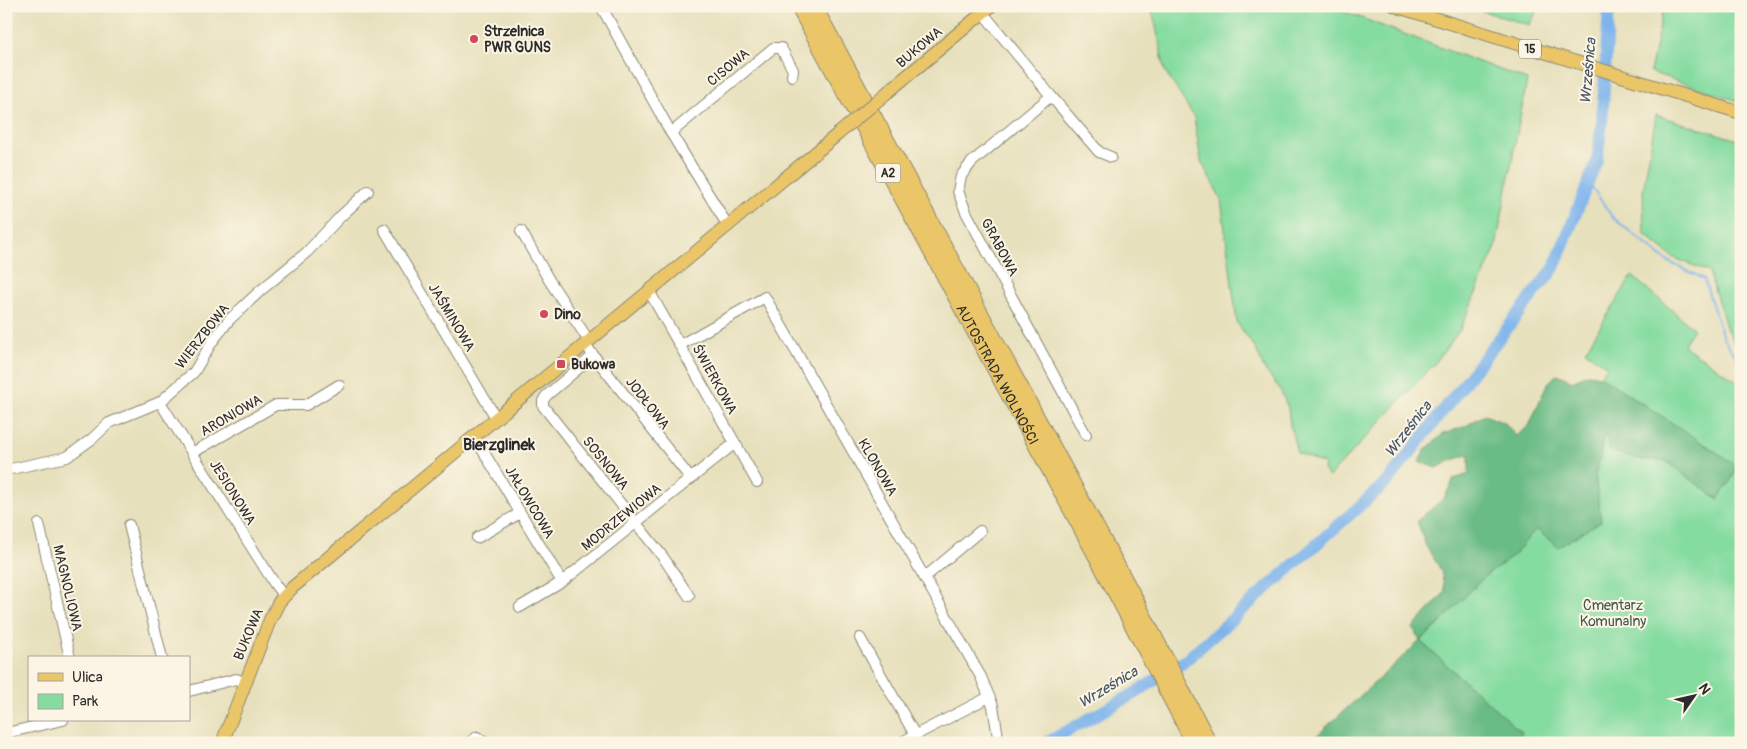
<svg xmlns="http://www.w3.org/2000/svg" width="1747" height="749" viewBox="0 0 1747 749" font-family="Pangolin,sans-serif">
  <style>
    .green { fill: #84dca0; stroke: #588466 }
    .forest { fill: #6bbc86; stroke: #4b7458 }
    .lines { fill: none; stroke-linecap: round; stroke-linejoin: round }
    .stream { stroke: #7db4ec; stroke-width: 2 }
    .river { stroke: #7db4ec; stroke-width: 12 }
    .minor-casing { stroke: #898674; stroke-width: 12 }
    .major-casing { stroke: #898674; stroke-width: 14 }
    .highway-casing { stroke: #898674; stroke-width: 17 }
    .minor { stroke: #fff; stroke-width: 10 }
    .major { stroke: #ebc669; stroke-width: 12 }
    .highway { stroke: #ebc669; stroke-width: 15 }
    .major-bridge-casing { stroke: #898674; stroke-width: 14; stroke-linecap: butt }
    .major-bridge { stroke: #ebc669; stroke-width: 12 }
    .poi-dot { fill: #d1495b; stroke: #fcf5e5; stroke-width: 2 }
    .labels { text-anchor: middle; stroke-width: 4; stroke-linejoin: round; paint-order: stroke }
    .shield { fill: #fcf5e5; stroke: #6a6863; stroke-width: 1 }
    .shield-label { font-size: 12px; font-weight: bold; fill: #2b2b2b }
    .poi-label { font-size: 14px; font-weight: bold; fill: #2b2b2b; stroke: #fcf5e5; text-anchor: start }
    .street-label { font-size: 14px; fill: #2b2b2b; stroke: #fcf5e5 }
    .park-label { font-size: 14px; fill: #415748; stroke: #fcf5e5 }
    .water-label { font-size: 15px; font-style: italic; fill: #445465; stroke: #fcf5e5 }
    .quarter-label { font-size: 16px; font-weight: bold; fill: #2b2b2b; stroke: #fcf5e5 }
  </style>
  <rect width="100%" height="100%" fill="#fcf5e5"/>
  <filter id="ink" filterUnits="userSpaceOnUse"><feTurbulence type="fractalNoise" baseFrequency=".02" numOctaves="2"/><feDisplacementMap in="SourceGraphic" scale="10" xChannelSelector="R" yChannelSelector="G"/><feConvolveMatrix kernelMatrix="1 2 1 2 8 2 1 2 1" color-interpolation-filters="sRGB"/></filter>
  <filter id="wash" filterUnits="userSpaceOnUse"><feTurbulence type="fractalNoise" baseFrequency=".0096" numOctaves="4" result="noise"/><feDisplacementMap in="SourceGraphic" scale="20" xChannelSelector="R" yChannelSelector="G"/><feGaussianBlur stdDeviation="1.12" result="paint"/><feColorMatrix in="noise" values="0 0 0 0 0 0 0 0 0 0 0 0 0 0 0 0 0 1.4 0 .05"/><feComposite in="paint" operator="in"/></filter>
  <g filter="url(#wash)">
    <rect width="100%" height="100%" fill="#e7e0bc"/>
    <!-- green -->
    <path class="green" d="M1150 6H1329L1527 80 1496 247 1460 330 1435 363 1329 477 1323 470 1324 464 1297 453 1290 425 1288 408 1280 389 1264 369 1256 349 1237 323 1221 199 1201 161 1194 117 1165 71 1155 22Z
      M1465 6H1538V10L1529 25Z
      M1664 6H1741V102L1650 72Z
      M1656 115 1741 141V353L1727 330 1709 272 1672 257 1644 234 1643 191Z
      M1632 276 1694 329 1683 345 1741 384V533L1736 536 1741 543V725L1734 743H1514L1522 733 1420 641 1439 625 1624 392 1600 376 1607 366 1585 351Z"/>
    <!-- forest -->
    <path class="forest" d="M1557 374 1573 381 1587 374 1600 376 1738 466 1730 482 1718 499 1664 460H1644L1610 451 1606 433 1602 440 1600 459 1595 474 1601 521 1558 547 1536 529 1511 558 1485 576 1438 625 1420 641 1522 733 1514 743H1309L1420 641 1413 628 1445 592 1441 570 1426 546 1417 521 1444 498 1454 479 1469 474V454L1448 462 1437 468 1419 462 1425 450 1443 434 1466 426 1484 415 1505 423 1516 436 1529 426 1547 384Z"/>
    <g class="lines">
      <!-- stream -->
      <path class="stream" d="M1588 181 1613 218 1667 261 1704 279 1723 338 1741 364"/>
      <!-- river -->
      <path class="river" d="M1046 743 1137 692 1186 660 1389 480 1554 268 1597 161 1602 122 1609 6"/>
    </g>
  </g>
  <g filter="url(#ink)">
    <g class="lines">
      <!-- minor casing -->
      <g class="minor-casing">
        <path id="minor" d="M601 6 671 133 728 226
          M983 13 1051 96 972 162 961 176 958 191 966 212 1086 435
          M1051 96 1099 152 1111 157
          M671 133 773 48H781L793 70 792 76
          M384 229 496 418
          M521 231 549 280 589 341
          M649 291 757 482
          M680 345 765 297 981 677 993 706 999 743
          M590 351 691 479
          M593 356 546 396 543 401V406L663 557 689 596
          M160 402 276 586 284 596
          M474 436 562 582
          M192 453 276 405H306L339 385
          M6 470 67 457 92 439 109 423 160 402 194 372 212 342 229 320 260 291 307 252 341 216 368 191
          M39 524 70 658
          M129 525 162 658
          M477 538 520 513
          M925 577 980 531
          M520 607 562 582 735 443
          M860 638 915 735
          M189 691 236 679 245 682
          M6 733 63 720
          M469 743 477 737 485 743
          M900 743 989 697"/>
      </g>
      <!-- major casing -->
      <g class="major-casing">
        <path id="major" d="M1395 6 1741 113
          M889 91 991 6
          M222 743 270 620 279 602 293 587 838 134"/>
      </g>
      <!-- highway casing -->
      <g class="highway-casing">
        <g id="highway">
          <path id="s1" d="M798 6 1101 565 1194 743"/>
          <path d="M814 6 1133 595 1209 743"/>
        </g>
      </g>
      <!-- minor -->
      <use href="#minor" class="minor"/>
      <!-- major -->
      <use href="#major" class="major"/>
      <!-- highway -->
      <use href="#highway" class="highway"/>
      <!-- major-bridge casing -->
      <g class="major-bridge-casing">
        <path id="major-bridge" d="M838 134 889 91"/>
      </g>
      <!-- major-bridge -->
      <use href="#major-bridge" class="major-bridge"/>
    </g>
  </g>
  <!-- markers -->
  <g class="poi-dot">
    <circle cx="474" cy="39" r="5"/>
    <circle cx="544" cy="314" r="5"/>
    <rect x="556" y="359" width="10" height="10" rx="2.5"/>
  </g>
  <g class="labels">
    <!-- shield labels -->
    <g class="shield">
      <rect x="1519" y="39.5" width="22" height="19" rx="4"/>
      <rect x="875.5" y="163.5" width="25" height="19" rx="4"/>
    </g>
    <g class="shield-label">
      <text x="1530" y="53">15</text>
      <text x="888" y="177">A2</text>
    </g>
    <!-- poi labels -->
    <g class="poi-label">
      <text x="484" y="36">Strzelnica<tspan x="484" dy="16">PWR GUNS</tspan></text>
      <text x="554" y="319">Dino</text>
      <text x="571" y="369">Bukowa</text>
    </g>
    <!-- street labels -->
    <g class="street-label">
      <text transform="translate(919 47) rotate(-40)" y="5">BUKOWA</text>
      <text transform="translate(728 67) rotate(-40)" y="5">CISOWA</text>
      <text transform="translate(1000 247) rotate(62)" y="5">GRABOWA</text>
      <text transform="translate(452 317) rotate(59)" y="5">JAŚMINOWA</text>
      <text transform="translate(202 336) rotate(-52)" y="5">WIERZBOWA</text>
      <text dy="5" stroke="none"><textPath href="#s1" startOffset="419">AUTOSTRADA WOLNOŚCI</textPath></text>
      <text transform="translate(715 379) rotate(61)" y="5">ŚWIERKOWA</text>
      <text transform="translate(648 403) rotate(52)" y="5">JODŁOWA</text>
      <text transform="translate(231 415) rotate(-30)" y="5">ARONIOWA</text>
      <text transform="translate(606 463) rotate(51)" y="5">SOSNOWA</text>
      <text transform="translate(878 467) rotate(60)" y="5">KLONOWA</text>
      <text transform="translate(233 492) rotate(58)" y="5">JESIONOWA</text>
      <text transform="translate(530 502) rotate(59)" y="5">JAŁOWCOWA</text>
      <text transform="translate(621 517) rotate(-39)" y="5">MODRZEWIOWA</text>
      <text transform="translate(68 588) rotate(77)" y="5">MAGNOLIOWA</text>
      <text transform="translate(248 634) rotate(-67)" y="5">BUKOWA</text>
    </g>
    <!-- park labels -->
    <g class="park-label">
      <text x="1613" y="610">Cmentarz<tspan x="1613" dy="16">Komunalny</tspan></text>
    </g>
    <!-- water labels -->
    <g class="water-label">
      <text transform="translate(1588 71) rotate(-85)" y="5">Wrześnica</text>
      <text transform="translate(1408 429) rotate(-52)" y="5">Wrześnica</text>
      <text transform="translate(1108 687) rotate(-31)" y="5">Wrześnica</text>
    </g>
    <!-- quarter labels -->
    <g class="quarter-label">
      <text x="499" y="450">Bierzglinek</text>
    </g>
  </g>
  <!-- margin -->
  <rect width="1747" height="749" fill="none" stroke="#fcf5e5" stroke-width="25"/>
  <!-- legend -->
  <rect x="28" y="656" width="162" height="65" fill="#fcf5e5" stroke="#a8a49b"/>
  <rect x="38" y="673" width="25" height="8" fill="#ebc669" stroke="#a8a49b"/>
  <text x="72" y="682" font-size="15" fill="#2b2b2b">Ulica</text>
  <rect x="38" y="694" width="25" height="15" fill="#84dca0" stroke="#a8a49b"/>
  <text x="72" y="706" font-size="15" fill="#2b2b2b">Park</text>
  <!-- north arrow -->
  <g transform="translate(1694 696) rotate(56)" stroke="#fcf5e5" stroke-width="4" paint-order="stroke">
  <path d="M0-4L9 19L0 12L-9 19Z" fill="#2b2b2b"/>
  <text y="-8" font-size="14" font-weight="bold" text-anchor="middle" fill="#2b2b2b">N</text>
  </g>
</svg>
